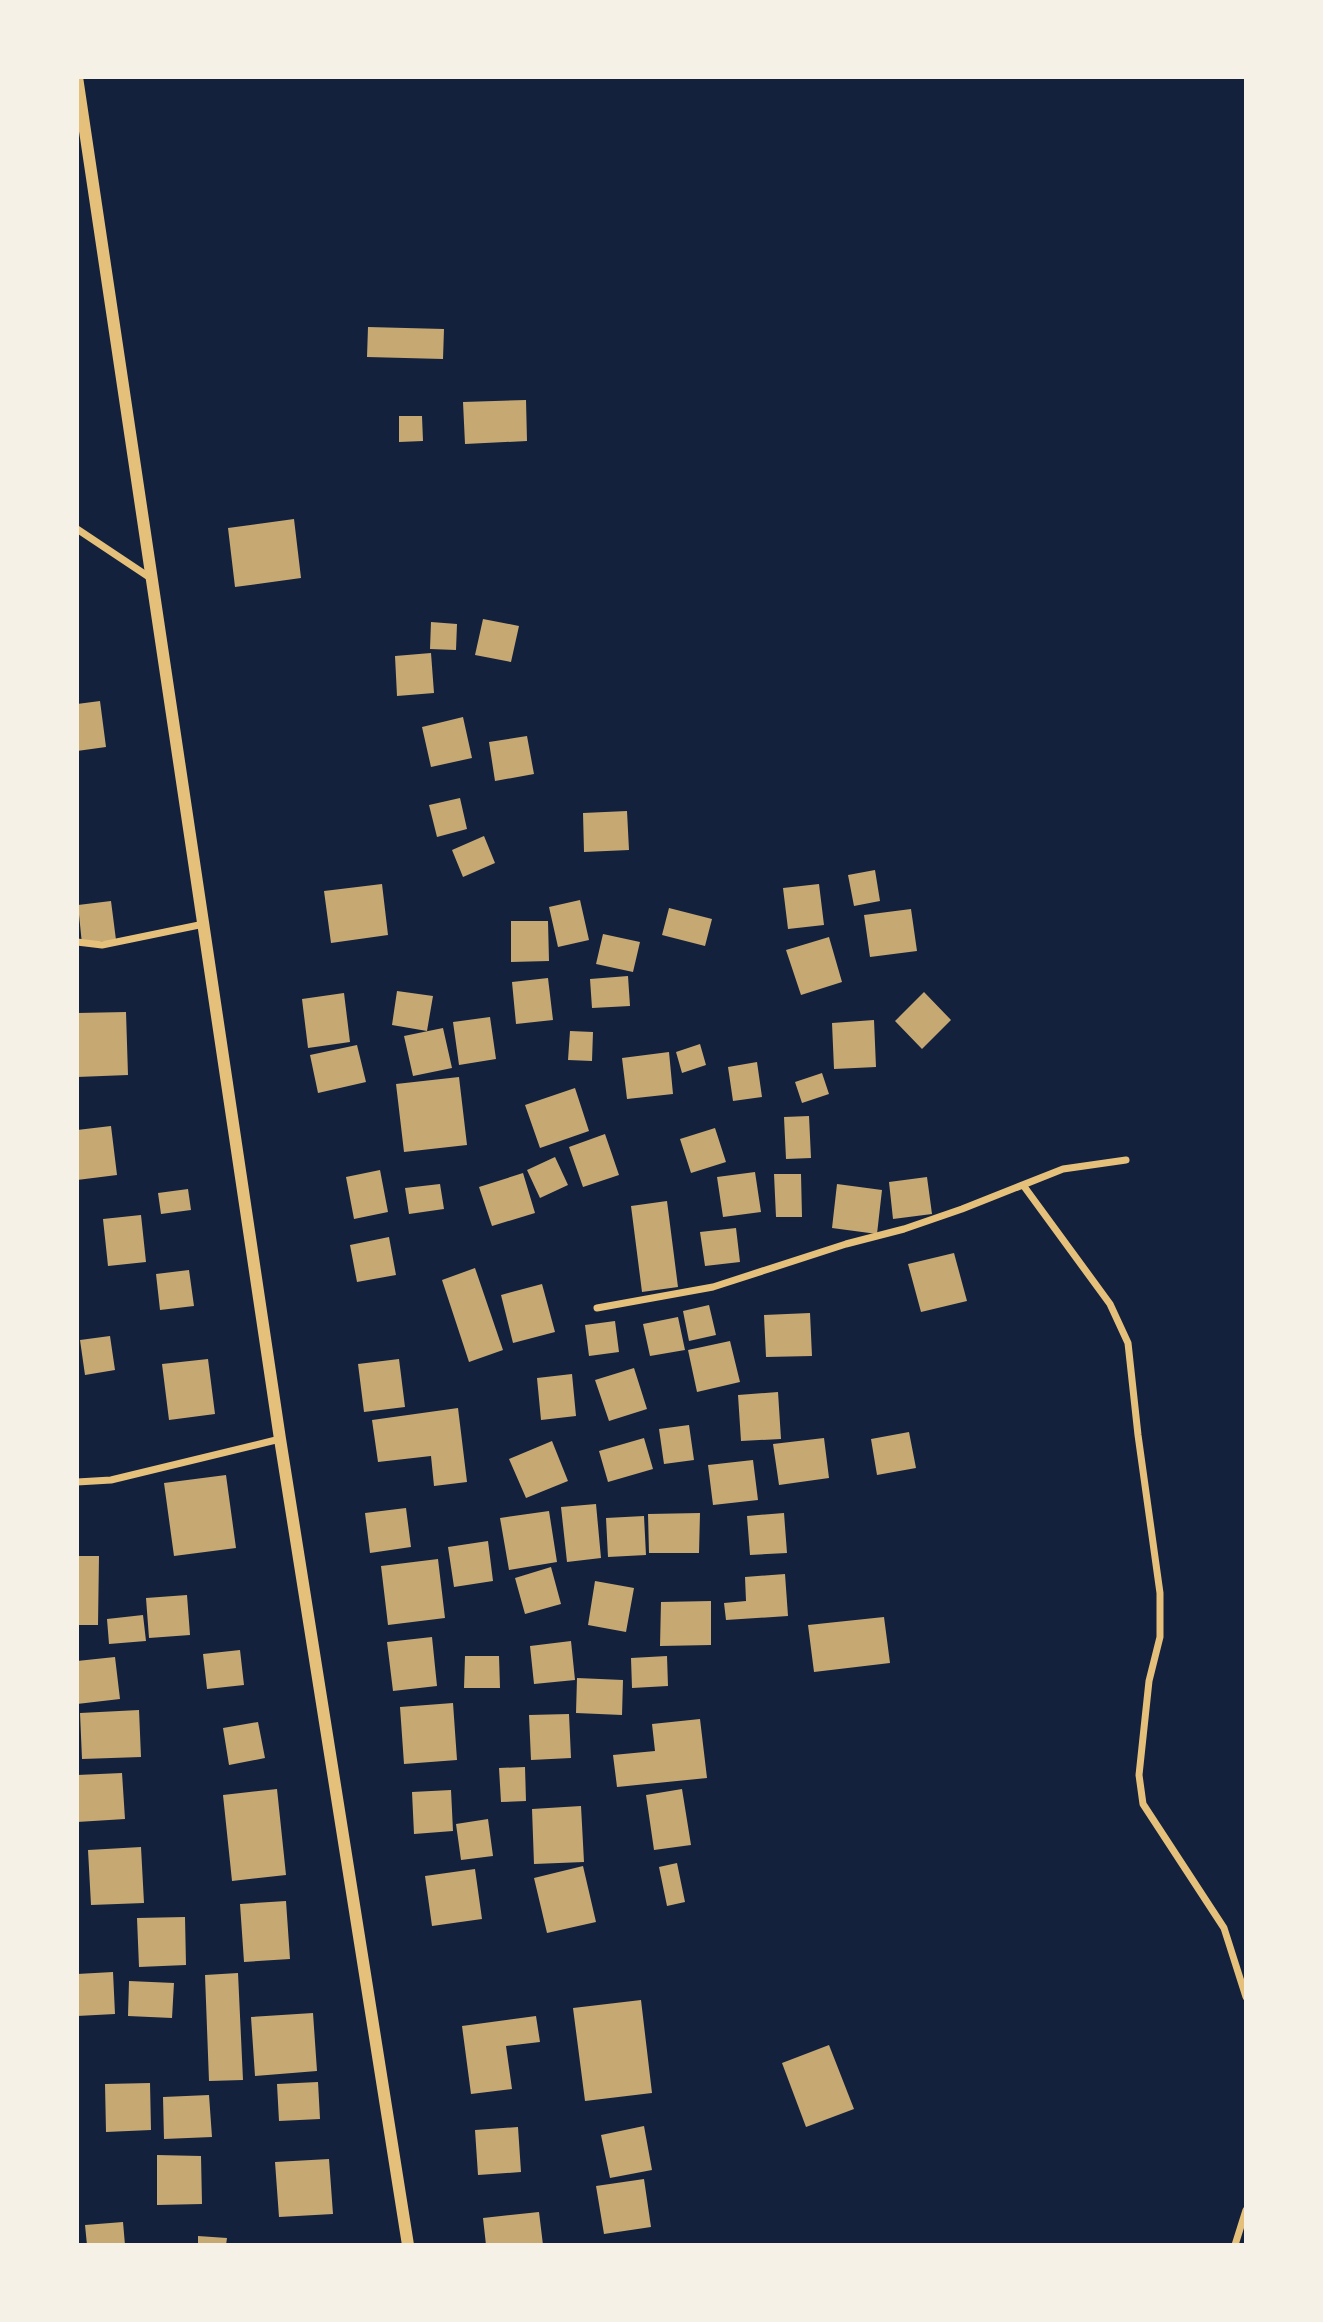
<svg xmlns="http://www.w3.org/2000/svg" width="1323" height="2322" viewBox="0 0 1323 2322" font-family="'Fira Sans Condensed',sans-serif">
  <style>
    .building { fill: #c6a872 }
    .lines { fill: none; stroke-linecap: round; stroke-linejoin: round }
    .minor { stroke: #e5c07b; stroke-width: 7 }
    .tertiary { stroke: #e5c07b; stroke-width: 12 }
  </style>
  <rect width="100%" height="100%" fill="#14213d"/>
  <!-- building -->
  <path class="building" d="M368 327 444 329 443 359 367 357Z
    M526 400 527 441 465 444 463 402Z
    M399 416H422L423 441 399 442Z
    M294 519 301 578 235 587 228 528Z
    M483 619 519 626 511 662 475 655Z
    M431 622 457 624 456 650 430 649Z
    M431 653 434 693 397 696 395 656Z
    M100 701 106 747 77 751V704Z
    M463 717 472 758 431 767 422 727Z
    M527 736 534 774 495 781 489 742Z
    M460 798 467 829 437 837 429 805Z
    M627 811 629 850 584 852 583 813Z
    M484 836 495 863 463 877 452 850Z
    M875 870 880 901 854 906 848 875Z
    M382 884 388 935 331 943 324 891Z
    M819 884 824 925 788 929 783 888Z
    M580 900 589 940 558 947 549 907Z
    M111 901 116 940 82 944 78 905Z
    M669 908 712 919 705 946 662 935Z
    M911 909 917 951 870 957 864 915Z
    M511 921H548L549 961 511 962Z
    M603 934 640 942 633 972 596 964Z
    M829 937 842 982 801 995 786 950Z
    M628 976 630 1006 592 1008 590 979Z
    M548 978 553 1020 516 1024 512 982Z
    M397 991 433 996 427 1031 392 1025Z
    M924 992 951 1020 922 1049 895 1021Z
    M344 993 350 1042 308 1048 302 999Z
    M126 1012 128 1075 77 1077V1013Z
    M490 1017 496 1059 459 1065 453 1022Z
    M874 1020 876 1067 834 1069 832 1023Z
    M443 1028 452 1068 413 1076 404 1036Z
    M570 1031 593 1032 592 1061 568 1060Z
    M700 1044 706 1065 682 1073 676 1052Z
    M357 1045 366 1082 318 1093 310 1055Z
    M669 1052 673 1094 627 1099 622 1058Z
    M757 1062 762 1097 733 1101 728 1067Z
    M822 1073 829 1094 802 1103 795 1082Z
    M459 1077 467 1145 404 1152 396 1084Z
    M575 1088 589 1131 540 1148 525 1105Z
    M809 1116 811 1158 786 1159 784 1117Z
    M111 1126 117 1175 77 1180V1130Z
    M715 1128 726 1162 691 1173 680 1139Z
    M605 1134 619 1175 583 1187 569 1147Z
    M555 1157 568 1185 540 1198 527 1170Z
    M380 1170 388 1212 354 1219 346 1177Z
    M755 1172 761 1212 723 1217 717 1177Z
    M523 1173 535 1213 492 1226 479 1187Z
    M774 1174H801L802 1217H776Z
    M927 1177 932 1214 893 1219 889 1182Z
    M440 1184 444 1209 409 1214 405 1188Z
    M837 1184 882 1190 877 1234 832 1228Z
    M188 1189 191 1210 161 1214 158 1193Z
    M667 1201 678 1287 642 1292 631 1206Z
    M141 1215 146 1262 108 1266 103 1219Z
    M736 1228 740 1262 705 1266 700 1232Z
    M389 1237 396 1275 357 1282 350 1245Z
    M954 1253 967 1301 921 1312 908 1264Z
    M475 1268 503 1350 469 1362 442 1280Z
    M189 1270 194 1306 160 1310 156 1274Z
    M542 1284 555 1332 513 1343 501 1295Z
    M709 1305 716 1335 689 1341 683 1311Z
    M810 1313 812 1356 766 1357 764 1315Z
    M678 1317 685 1350 650 1356 643 1324Z
    M615 1321 619 1352 589 1356 585 1325Z
    M110 1336 115 1370 85 1375 80 1340Z
    M730 1341 740 1382 697 1392 688 1350Z
    M208 1359 215 1414 169 1420 162 1364Z
    M399 1359 405 1407 364 1412 358 1364Z
    M634 1368 647 1409 609 1421 595 1380Z
    M572 1374 576 1416 541 1420 537 1378Z
    M778 1392 781 1439 741 1441 738 1395Z
    M458 1408 467 1482 434 1486 431 1456 378 1462 372 1420Z
    M689 1425 694 1460 664 1464 659 1429Z
    M909 1432 916 1468 877 1475 871 1439Z
    M644 1438 653 1469 608 1482 599 1451Z
    M824 1438 829 1478 779 1485 773 1444Z
    M552 1441 568 1481 526 1498 509 1459Z
    M753 1460 758 1500 713 1505 708 1465Z
    M226 1475 236 1548 174 1556 164 1483Z
    M596 1504 601 1558 567 1562 561 1507Z
    M406 1508 411 1547 370 1553 365 1513Z
    M549 1511 557 1562 509 1570 500 1518Z
    M700 1513 699 1553H649L648 1514Z
    M784 1513 787 1553 750 1555 747 1516Z
    M644 1516 646 1555 608 1557 606 1518Z
    M488 1541 493 1581 454 1587 448 1547Z
    M77 1556H99L98 1625H77Z
    M438 1559 445 1618 388 1625 381 1566Z
    M551 1567 561 1604 525 1614 515 1578Z
    M785 1574 788 1616 726 1620 724 1603 746 1601 745 1577Z
    M595 1581 634 1588 626 1632 588 1625Z
    M187 1595 190 1635 149 1638 146 1598Z
    M711 1601V1645L660 1646 661 1602Z
    M143 1615 146 1641 109 1644 107 1619Z
    M884 1617 890 1663 814 1672 808 1625Z
    M432 1637 437 1686 393 1691 387 1642Z
    M571 1641 575 1680 534 1684 530 1646Z
    M240 1650 244 1685 207 1689 203 1654Z
    M465 1656H499L500 1688H464Z
    M667 1656 668 1686 632 1688 631 1658Z
    M115 1657 120 1699 77 1704V1661Z
    M577 1678 623 1680 622 1715 576 1713Z
    M453 1703 457 1760 404 1764 400 1707Z
    M139 1710 141 1757 82 1759 80 1713Z
    M569 1714 571 1758 531 1760 529 1715Z
    M700 1719 707 1778 617 1787 613 1755 655 1751 652 1724Z
    M258 1722 265 1758 229 1765 223 1728Z
    M525 1767 526 1801 501 1802 499 1768Z
    M122 1773 125 1819 77 1822V1775Z
    M277 1789 286 1875 232 1881 223 1795Z
    M682 1789 691 1845 654 1850 646 1795Z
    M451 1790 453 1831 414 1834 412 1792Z
    M581 1806 584 1862 534 1864 532 1809Z
    M488 1819 493 1856 461 1860 456 1824Z
    M141 1847 144 1903 91 1905 88 1850Z
    M677 1863 685 1902 667 1906 659 1867Z
    M583 1866 596 1922 547 1933 534 1878Z
    M475 1869 482 1919 432 1926 425 1876Z
    M286 1901 290 1959 244 1962 240 1904Z
    M185 1917 186 1965 139 1967 137 1918Z
    M113 1972 115 2014 77 2016V1974Z
    M238 1973 243 2080 209 2081 205 1975Z
    M129 1981 174 1983 172 2018 128 2016Z
    M641 2000 652 2093 585 2101 573 2008Z
    M313 2013 317 2071 255 2076 251 2017Z
    M536 2016 540 2042 506 2046 512 2089 471 2094 462 2026Z
    M829 2045 854 2109 806 2127 782 2063Z
    M318 2082 320 2119 279 2121 277 2084Z
    M150 2083 151 2130 106 2132 105 2084Z
    M209 2095 212 2137 164 2139 163 2097Z
    M644 2126 652 2170 610 2178 601 2135Z
    M518 2127 521 2172 478 2175 475 2130Z
    M157 2155 201 2156 202 2204 157 2205Z
    M329 2159 333 2214 279 2217 275 2162Z
    M644 2179 651 2227 604 2234 596 2186Z
    M539 2212 543 2245H486L483 2218Z
    M123 2222 125 2245H87L85 2225Z
    M198 2236 227 2238 226 2245H198Z"/>
  <g class="lines">
    <!-- minor -->
    <path class="minor" d="M77 529 152 579
      M77 942 102 945 204 924
      M1023 1185 1110 1304 1128 1343 1138 1435 1160 1593V1637L1149 1681 1139 1775 1143 1804 1224 1928 1246 1997
      M597 1308 713 1287 846 1244 904 1229 962 1209 1063 1169 1126 1160
      M77 1482 111 1480 280 1439
      M1235 2245 1246 2210"/>
    <!-- tertiary -->
    <path class="tertiary" d="M77 77 280 1439 408 2245"/>
  </g>
  <!-- border -->
  <rect width="1323" height="2322" fill="none" stroke="#f6f1e7" stroke-width="158"/>
</svg>
